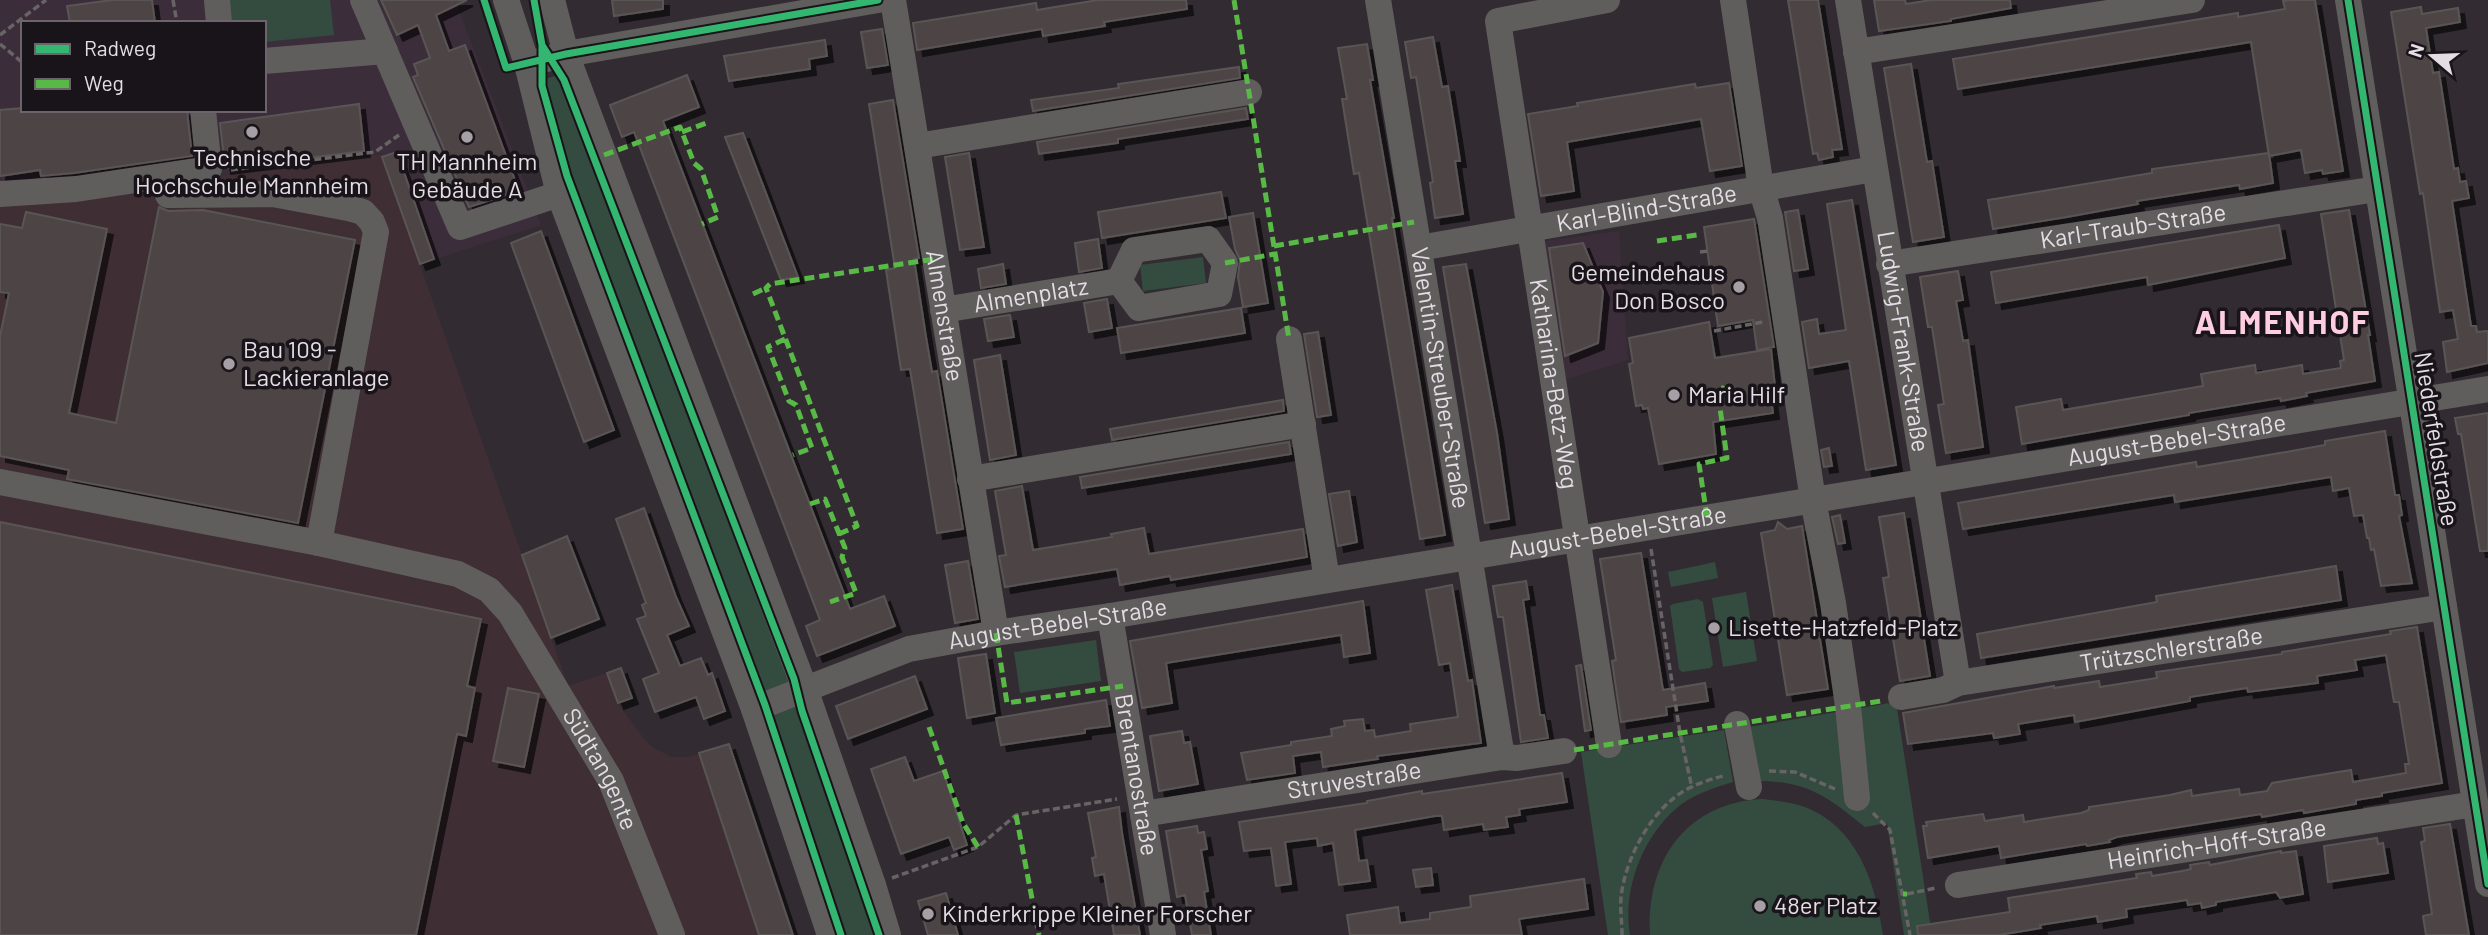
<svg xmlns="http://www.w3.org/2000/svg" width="2488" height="935" viewBox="0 0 2488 935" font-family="Barlow,sans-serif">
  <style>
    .built { fill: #3c2d3b; fill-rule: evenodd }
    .industrial { fill: #3f2f35 }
    .green { fill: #344b40 }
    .building { fill: #4d4544; stroke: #5a5555; stroke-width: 2; filter: url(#shadow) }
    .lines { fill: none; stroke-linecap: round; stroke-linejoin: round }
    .path { stroke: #686465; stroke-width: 3.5; stroke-dasharray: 7 3.5; stroke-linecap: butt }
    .minor { stroke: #605e5d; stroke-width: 26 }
    .quiet { stroke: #58b947; stroke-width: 5; stroke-dasharray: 10 5; stroke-linecap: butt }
    .cycleway-casing { stroke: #191419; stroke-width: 11 }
    .cycleway { stroke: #33b770; stroke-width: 7 }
    .poi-dot { fill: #a69fa6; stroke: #191419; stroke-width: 2.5 }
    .labels { text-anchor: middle; stroke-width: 7; stroke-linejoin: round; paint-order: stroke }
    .poi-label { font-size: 24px; fill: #e5dde5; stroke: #191419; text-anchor: start }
    .street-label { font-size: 24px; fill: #e5dde5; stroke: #191419 }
    .district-label { font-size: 32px; font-weight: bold; letter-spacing: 2px; fill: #fecddf; stroke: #191419 }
  </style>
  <defs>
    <filter id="shadow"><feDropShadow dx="6" dy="6" stdDeviation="0" flood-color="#0009"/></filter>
  </defs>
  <rect width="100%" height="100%" fill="#322c32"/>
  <!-- built -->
  <path class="built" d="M0 0H455L541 225 420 264 381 153 0 205ZM23 23H264V110H23Z
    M1619 231 1628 360 1561 381 1539 242Z"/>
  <!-- industrial -->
  <path class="industrial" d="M381 154 568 686 607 673 618 703 644 739 652 747 671 757H689L729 744 793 935H0V204Z"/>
  <!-- green -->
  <path class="green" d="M225 0H330L334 35 264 42V23H227Z
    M555 76 561 80 792 681 868 906 875 935H844L765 692 621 317 560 143 544 84 548 78Z
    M1203 257 1206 283 1143 291 1140 265Z
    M1715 562 1718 578 1671 587 1668 572Z
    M1746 592 1757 661 1723 667 1712 598Z
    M1698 599 1703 602 1713 665 1710 668 1682 672 1679 669 1670 606 1673 604Z
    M1096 640 1101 681 1020 693 1014 652Z
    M1896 702 1932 935H1904L1887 823 1865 827C1826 795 1805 780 1753 781L1743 728Z
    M1724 730 1733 782C1716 787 1698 793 1683 803 1644 832 1622 888 1630 935H1608L1581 752Z
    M1762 799C1779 801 1798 803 1814 811 1861 835 1876 888 1883 935H1650C1646 862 1685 803 1762 799Z"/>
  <!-- building -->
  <path class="building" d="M112 0H152L155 23H70L67 6Z
    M381 0H467L436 15 449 51 465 45 519 191 469 207 413 77 418 75 414 64 430 58 418 25 397 35Z
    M612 0H663V9L614 16Z
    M1098 0H1186L1187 9 1104 22 1105 26 1043 36 1042 29 917 50 913 23 1036 3 1037 10Z
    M1788 0H1818L1842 149 1832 150 1833 157 1819 160 1817 153 1813 154Z
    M1874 0H1905L1906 4 1931 0H2010L2011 8 1951 19V21L1879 31Z
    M2291 0H2315L2343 171 2323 174 2322 170 2305 173 2301 150 2269 156 2251 42 1958 89 1953 59 2238 13V17L2285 9 2283 1Z
    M2421 7 2422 14 2458 8 2460 22 2426 28 2433 73 2439 72 2454 169 2458 168 2460 182 2466 181 2469 198 2452 201 2471 326H2476L2477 332 2488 331V363L2447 372 2443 342 2458 339 2453 310 2440 312 2423 193 2420 194 2391 12Z
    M882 29 888 65 867 68 861 32Z
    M1433 37 1442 87 1448 86 1456 135 1460 161H1455L1463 214 1435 218 1430 183 1433 182 1416 77 1411 78 1405 42Z
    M825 40 827 56 809 59 810 69 729 81 724 56Z
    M1367 44 1373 80H1370L1394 218H1392L1445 535 1420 539 1359 173 1354 174 1342 99H1347L1338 48Z
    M1911 64 1927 162 1932 161 1944 237 1913 242 1884 68Z
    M1239 67 1240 78 1033 111 1031 100 1119 88 1118 84Z
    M687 75 699 107 663 121 850 609 884 596 895 626 817 656 806 626 820 620 634 132 622 137 610 105Z
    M1729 83 1742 166 1710 171 1701 119 1567 142 1574 191 1541 196 1528 114 1578 106 1577 103 1695 84 1696 88Z
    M893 100 919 258 914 259 926 337 932 372 937 371 963 529 937 533 910 369 901 370 886 270 895 268 869 104Z
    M359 104 364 151 225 168 220 123Z
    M23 108V110H187L192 156 74 173 41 176 40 170 0 176V110Z
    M1246 108 1248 119 1118 139V143L1039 154 1037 142Z
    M743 133 798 277 781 280 725 137Z
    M397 152 434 259 420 264 382 157Z
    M969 153 984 247 960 250 945 157Z
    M2269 153 2273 183 2240 189 2239 185 2137 201 2138 204 2067 217 1993 229 1988 200 2152 173V169Z
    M1221 192 1226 218 1102 238 1098 212Z
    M1852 200 1896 465 1866 470 1849 361 1809 368 1802 322 1817 319 1819 334 1846 330 1827 204Z
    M159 207 168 211 203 210 355 240 298 523 67 479 69 470 0 456V336L9 293 0 292V224L22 228 26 212 107 229 69 413 116 423Z
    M1798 210 1808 269 1794 271 1785 212Z
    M2349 210 2370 335H2368L2375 381 2306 393 2307 396 2281 401 2280 398 2189 413V415L2022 444 2016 407 2061 399 2063 410 2203 386 2201 374 2255 365 2256 373 2302 365 2303 374 2341 368 2340 361 2344 360 2321 214Z
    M1253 213 1268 303 1243 307 1238 277 1240 260 1235 249 1229 217Z
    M1754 219 1774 347 1757 350 1753 320 1718 326 1704 227Z
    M2279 225 2285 258 2148 285 2147 277 1996 303 1991 272Z
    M541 231 614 430 584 442 511 243Z
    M1098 239 1102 268 1079 272 1075 243Z
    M1583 243 1603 292 1598 343 1565 356 1549 248Z
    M1003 264 1006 284 981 288 978 269Z
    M1466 264 1497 433 1509 519 1485 523 1443 267Z
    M1958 271 1963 300 1956 301 1963 341 1968 340 1983 447 1946 453 1938 405 1944 404 1932 327H1928L1920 277Z
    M1107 299 1112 328 1089 332 1084 303Z
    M1241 308 1245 333 1121 353 1117 328Z
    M1010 315 1014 337 988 341 984 319Z
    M1709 322 1715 358 1771 349 1776 397H1771L1773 413 1713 422 1716 454 1659 464 1648 408 1643 409 1642 405 1636 406 1629 364 1633 363 1629 338Z
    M1318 332 1331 415 1317 417 1304 334Z
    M1000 355 1016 455 990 460 974 360Z
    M1283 400 1284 411 1112 440 1110 429Z
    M2488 413V551H2480L2461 434H2458L2455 418Z
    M2385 431 2395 495H2399L2402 515 2399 516 2412 583 2381 586 2374 549 2371 550 2369 538H2367L2363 515 2354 516 2349 488 2333 491 2331 477 2175 502 2174 495 1963 529 1958 503 2196 462 2197 467 2286 452 2325 445V441Z
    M1289 442 1291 454 1082 488 1080 477Z
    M1829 448 1832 466 1824 467 1821 450Z
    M1022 486 1033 550 1112 537 1111 534 1144 528 1149 554 1303 529 1307 557 1171 580 1170 576 1120 585 1117 569 1005 587 999 556 1006 555 995 491Z
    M1349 491 1357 542 1338 546 1329 494Z
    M644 508 676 597 689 626 667 635 680 666 701 658 708 675 712 673 725 711 704 719 696 697 655 712 643 679 659 673 637 619 646 616 642 605 646 603 616 519Z
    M1904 513 1930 676 1900 681 1883 578 1889 577 1879 517Z
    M1840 515 1845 543 1838 544 1832 517Z
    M0 522 481 619 467 686 475 688 466 736 457 734 416 935H0Z
    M1778 522 1787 529 1802 526 1828 689 1787 695 1761 533 1775 530Z
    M567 536 599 619 551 638 522 555Z
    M1641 553 1663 690 1705 683 1708 701 1666 707 1667 715 1621 722 1612 661 1616 660 1600 559Z
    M968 561 978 619 955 623 945 565Z
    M2336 566 2341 600 1981 658 1977 634 2157 602 2156 596Z
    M1526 581 1529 599 1523 600 1540 715H1544L1548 738 1521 742 1503 617H1498L1493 586Z
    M1452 585 1468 681 1472 680 1481 743 1377 756 1378 759 1323 767 1321 752 1293 756 1295 773 1247 780 1241 753 1291 745V742L1332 736 1331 729 1345 726 1344 721 1363 719 1365 731 1374 730 1375 737 1411 731 1410 724 1458 717 1450 663 1439 665 1426 590Z
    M1363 601 1370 653 1344 657 1341 635 1166 663 1172 703 1142 708 1130 641Z
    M2417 627 2442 783 2382 793V796L2356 800V804L2304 813 2303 810 2262 817 2261 814 2117 837 2109 840 2110 842 2087 846 2086 844 2001 858 1999 846 1928 858 1923 826H1927L1926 822 1983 814 1985 821 2023 815 2024 822 2081 813 2089 810V807L2170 795 2191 790 2192 796 2239 789 2240 795 2267 791 2272 783 2351 770 2353 782 2406 773 2405 764H2409L2399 702H2394L2386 655 2355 660 2357 670 2317 676 2318 683 2248 692 2247 688 2190 697V701L2075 722 2074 715 2018 724 2020 734 1994 738 1993 733 1908 744 1903 713 2054 686V688L2099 681 2100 687 2157 678 2156 672 2282 654V652L2391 634 2390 631Z
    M986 654 995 713 967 718 958 658Z
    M1581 665 1591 730 1585 731 1576 666Z
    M621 668 632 698 618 703 607 673Z
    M915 676 927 709 848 739 836 706Z
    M508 688 539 694 524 767 493 761Z
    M1106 700 1110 726 1085 729V733L1001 745 996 718Z
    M1182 731 1184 743 1190 742 1198 784 1159 791 1150 736Z
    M729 744 793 935H759L699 753Z
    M905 757 914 781 943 771 967 845 954 850 949 837 901 854 871 769Z
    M1562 773 1567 802 1519 809 1520 815 1506 817 1508 827 1484 830 1483 824 1444 830 1442 816H1435L1355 830 1359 861 1367 860 1370 881 1339 885 1333 843 1318 846 1317 838 1285 842 1291 884 1276 886 1271 848 1244 851 1239 822 1367 803V801L1422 791V794Z
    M1119 807 1122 833 1140 935H1114L1104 874 1095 876 1092 858 1096 857 1088 813Z
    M2450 824 2469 935H2426L2423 916 2432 914 2421 842 2425 841 2423 828Z
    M1197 826 1198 833 1204 832 1207 849 1201 850 1208 891 1204 892 1211 935H1192L1185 895 1177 897 1166 831Z
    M2377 838 2378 844 2383 843 2388 873 2328 882 2324 846Z
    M2281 851V853L2296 851 2303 894 2280 898 2276 892 2216 902V905L2202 908 2201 903 2188 905 2187 900 2126 909 2127 917 2098 922 2097 916 2040 925 2041 928 1999 935H1918L1917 926 2010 912 2008 898 2137 878 2136 874 2151 872 2152 876 2182 871 2191 869 2190 865 2196 864 2209 862 2210 865Z
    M1431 868 1433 885 1416 887 1413 870Z
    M1584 879 1588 909 1519 919 1522 935H1350L1347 915 1398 907 1400 923 1430 919V913L1471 907 1470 896Z
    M946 893 958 935H928L918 901Z"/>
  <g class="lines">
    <!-- path -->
    <path class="path" d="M173 0 177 23
      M0 35 46 0
      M0 44 23 63
      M231 170 375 152 399 135
      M1700 252 1708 251
      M1662 274 1703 267
      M1714 331 1763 322
      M1651 549 1680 733 1692 788
      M1769 771 1795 772 1835 789
      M1873 813 1890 830 1910 935
      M892 878 978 847 1016 815 1117 799
      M1907 894 1936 888
      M1622 935C1622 923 1620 909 1621 897 1625 862 1646 820 1674 798 1687 787 1707 780 1723 776"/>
    <!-- minor -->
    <g class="minor">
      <path d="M217 0 219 23"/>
      <path d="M363 0 460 227 559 194"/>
      <path d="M506 0 527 64 559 194 754 709 830 935"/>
      <path d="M552 0 566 54 805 689 873 885 888 935"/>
      <path id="s1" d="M893 0 996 633"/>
      <path id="s2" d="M1378 0 1502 757"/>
      <path id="s3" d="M1607 0 1498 21 1609 745"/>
      <path d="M1733 0 1761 188 1770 218 1813 500 1833 603 1848 706 1857 798"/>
      <path id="s4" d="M1848 0 1958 683"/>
      <path d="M2348 0 2488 884"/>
      <path d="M1856 52 2192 0"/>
      <path d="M264 61 385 51"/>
      <path d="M527 64 566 54 878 0"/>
      <path d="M917 146 1249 92"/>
      <path d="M0 194 76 189 209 169 203 110"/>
      <path d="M168 195 273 194 348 208 363 212 372 222 376 232 319 543"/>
      <path d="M1208 239 1225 263 1219 294 1139 308 1119 281 1134 250Z"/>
      <path id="s5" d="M1419 248 1874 169"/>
      <path id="s6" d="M1889 264 2377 189"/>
      <path id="s7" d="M943 310 1119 281"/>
      <path d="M1289 339 1327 580"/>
      <path d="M970 479 1303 424"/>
      <path id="s8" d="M0 482 319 543 458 574 489 590 510 613 611 781 672 935"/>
      <path id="s9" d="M1110 616 1163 935"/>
      <path id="s10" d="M1901 697 1943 690 1958 683 2444 607"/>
      <path id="s11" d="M754 709 909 649 996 633 1110 616 2488 389"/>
      <path d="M1737 724 1749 787"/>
      <path id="s12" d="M1143 814 1502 757 1517 758 1564 751"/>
      <path id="s13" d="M1958 885 2475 804"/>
    </g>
    <!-- quiet -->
    <path class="quiet" d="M1234 0 1289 339
      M682 132 709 122
      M604 155 680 127 694 163 701 169 718 217 702 224
      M1657 241 1697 235
      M1274 246 1414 222
      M1225 263 1275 254
      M753 294 766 288
      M785 339 768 347 789 401 796 405 812 448 793 455
      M810 504 825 499 845 548 842 557 856 593 830 602
      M1707 517 1699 464 1727 458 1719 401 1724 386
      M839 534 857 526 766 288 770 284 935 259
      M996 633 1007 703 1123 686
      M929 727 963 823 978 847
      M1574 750 1881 701
      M1016 815 1039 935
      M1903 894H1907"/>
    <!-- cycleway casing -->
    <g class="cycleway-casing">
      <path id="cycleway" d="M484 0 506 68 566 54 878 0
        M534 0 542 45V86L567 176 765 705 841 935
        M2348 0 2488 884
        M542 45 564 80 794 679 802 711 879 935"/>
    </g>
    <!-- cycleway -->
    <use href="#cycleway" class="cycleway"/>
  </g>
  <!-- markers -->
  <g class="poi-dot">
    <circle cx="252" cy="132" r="7"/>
    <circle cx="467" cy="137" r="7"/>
    <circle cx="1739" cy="287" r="7"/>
    <circle cx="229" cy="364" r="7"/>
    <circle cx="1674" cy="395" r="7"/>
    <circle cx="1714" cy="628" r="7"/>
    <circle cx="1760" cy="906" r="7"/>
    <circle cx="928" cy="914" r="7"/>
  </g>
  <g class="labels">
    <!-- poi labels -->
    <g class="poi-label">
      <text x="252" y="166" text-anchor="middle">Technische<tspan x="252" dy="28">Hochschule Mannheim</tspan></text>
      <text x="467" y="170" text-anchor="middle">TH Mannheim<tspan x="467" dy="28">Gebäude A</tspan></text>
      <text x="1725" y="281" text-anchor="end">Gemeindehaus<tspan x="1725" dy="28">Don Bosco</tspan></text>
      <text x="243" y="358">Bau 109 -<tspan x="243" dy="28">Lackieranlage</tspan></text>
      <text x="1688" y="403">Maria Hilf</text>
      <text x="1728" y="636">Lisette-Hatzfeld-Platz</text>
      <text x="1774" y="914">48er Platz</text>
      <text x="942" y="922">Kinderkrippe Kleiner Forscher</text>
    </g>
    <!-- street labels -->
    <g class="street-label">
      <text dy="8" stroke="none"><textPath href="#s5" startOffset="231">Karl-Blind-Straße</textPath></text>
      <text dy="8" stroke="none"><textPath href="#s6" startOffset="247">Karl-Traub-Straße</textPath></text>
      <text dy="8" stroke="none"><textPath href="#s7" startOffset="89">Almenplatz</textPath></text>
      <text dy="8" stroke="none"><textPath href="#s1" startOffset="320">Almenstraße</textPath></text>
      <text dy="8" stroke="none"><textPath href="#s4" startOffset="346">Ludwig-Frank-Straße</textPath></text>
      <text dy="8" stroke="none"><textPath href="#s2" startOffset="383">Valentin-Streuber-Straße</textPath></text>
      <text dy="8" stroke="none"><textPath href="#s3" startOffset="478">Katharina-Betz-Weg</textPath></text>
      <text transform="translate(2436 439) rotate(81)" y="8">Niederfeldstraße</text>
      <text dy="8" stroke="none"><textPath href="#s11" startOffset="1451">August-Bebel-Straße</textPath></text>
      <text dy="8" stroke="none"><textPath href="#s11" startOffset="884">August-Bebel-Straße</textPath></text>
      <text dy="8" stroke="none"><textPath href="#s11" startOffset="317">August-Bebel-Straße</textPath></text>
      <text dy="8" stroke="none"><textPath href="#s10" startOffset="275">Trützschlerstraße</textPath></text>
      <text dy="8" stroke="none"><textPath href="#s8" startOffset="714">Südtangente</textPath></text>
      <text dy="8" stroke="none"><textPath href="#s9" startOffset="161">Brentanostraße</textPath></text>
      <text dy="8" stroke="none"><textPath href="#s12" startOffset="214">Struvestraße</textPath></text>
      <text dy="8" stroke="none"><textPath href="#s13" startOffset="262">Heinrich-Hoff-Straße</textPath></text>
    </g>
    <!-- district labels -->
    <g class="district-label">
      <text x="2283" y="334">ALMENHOF</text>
    </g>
  </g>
  <!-- legend -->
  <rect x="21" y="21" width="245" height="91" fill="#191419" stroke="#6b646b" stroke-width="2"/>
  <rect x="35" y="44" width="35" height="10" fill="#33b770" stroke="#6b646b" stroke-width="2"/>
  <text x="84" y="56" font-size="21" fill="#e5dde5">Radweg</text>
  <rect x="35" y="79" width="35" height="10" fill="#58b947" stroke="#6b646b" stroke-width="2"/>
  <text x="84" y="91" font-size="21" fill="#e5dde5">Weg</text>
  <!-- north arrow -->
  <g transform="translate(2432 56) rotate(289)" stroke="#191419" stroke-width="5" paint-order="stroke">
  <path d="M0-5L12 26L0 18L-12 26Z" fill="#e5dde5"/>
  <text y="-10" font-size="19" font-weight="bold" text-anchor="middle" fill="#e5dde5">N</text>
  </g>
</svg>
